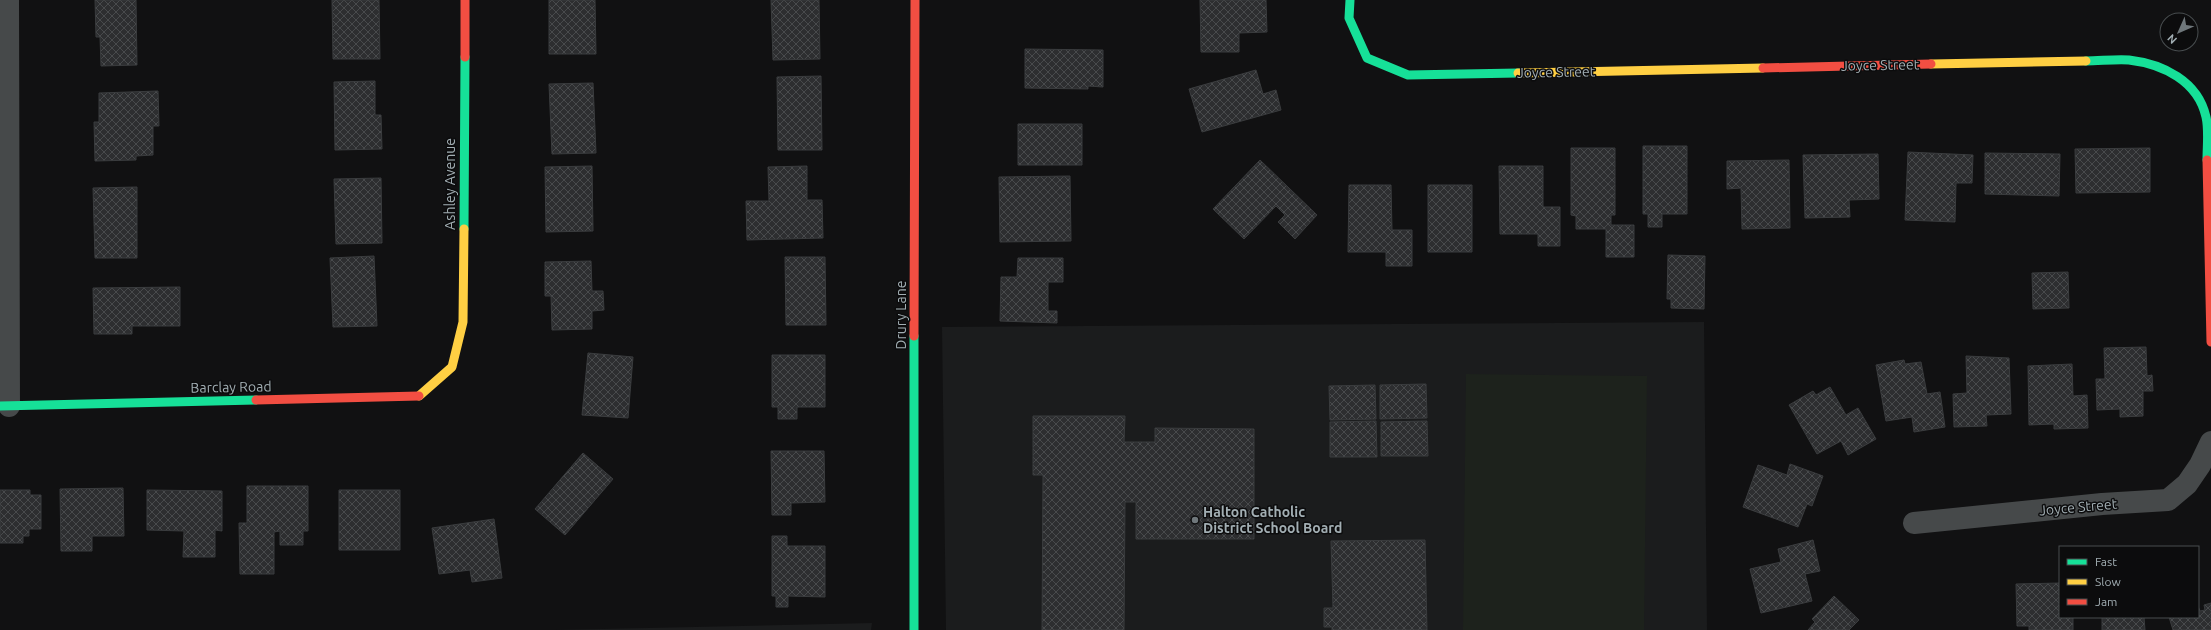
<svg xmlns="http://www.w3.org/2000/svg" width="2211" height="630" viewBox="0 0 2211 630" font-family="Ubuntu,sans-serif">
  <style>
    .built { fill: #1b1c1d }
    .green { fill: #1d221c }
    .building { fill: url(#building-cross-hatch); stroke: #3a3c3e }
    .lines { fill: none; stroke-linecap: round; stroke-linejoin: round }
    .street { stroke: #46494a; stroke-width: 22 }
    .fast { stroke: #16e098; stroke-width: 9 }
    .slow { stroke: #ffcf43; stroke-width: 9 }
    .jam { stroke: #f24e42; stroke-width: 9 }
    .poi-dot { fill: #6f777b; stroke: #0c0c0d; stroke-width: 1.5 }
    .labels { text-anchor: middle; stroke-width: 3; stroke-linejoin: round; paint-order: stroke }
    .street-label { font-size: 14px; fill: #a2aeb3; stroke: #0c0c0d }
    .poi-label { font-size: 14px; font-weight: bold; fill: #a2aeb3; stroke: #0c0c0d; text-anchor: start }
  </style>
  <defs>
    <pattern id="building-cross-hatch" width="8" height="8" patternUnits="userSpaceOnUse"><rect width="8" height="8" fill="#2d2e30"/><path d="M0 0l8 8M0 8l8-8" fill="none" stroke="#484a4c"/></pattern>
  </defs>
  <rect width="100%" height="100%" fill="#111112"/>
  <!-- built -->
  <path class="built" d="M1704 322 1707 630H946L942 327Z
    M872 623 871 630H555Z"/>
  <!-- green -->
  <path class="green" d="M1466 374 1647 376 1644 630H1463Z"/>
  <!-- building -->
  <path class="building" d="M95 0H136L137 65 101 66 100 37H96Z
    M332 0H379L380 59H333Z
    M549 0H595L596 54H549Z
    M771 0H819L820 59 773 60Z
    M1200 0H1266L1267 32 1239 33V52H1201Z
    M1025 49 1103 50V87L1088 86V89L1025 88Z
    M1256 70 1263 94 1276 90 1281 110 1202 132 1189 89Z
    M821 76 822 150H778L777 77Z
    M375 81V115H381L382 149 335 150 334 82Z
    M593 83 596 153 552 154 549 84Z
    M158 91 159 126H153V155L136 156V160L95 161 94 122H99V93Z
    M1018 124H1082V165H1018Z
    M1643 146H1687V214H1662V227H1648V214H1643Z
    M1571 148H1615V215H1611V225H1634V257H1606V229H1576V216L1571 215Z
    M2150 148V192L2076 193 2075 149Z
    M1908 152 1973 155 1972 183H1956L1955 222 1905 220Z
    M1985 153 2060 154 2059 196 1985 194Z
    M1878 154 1879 199 1849 200 1850 217 1805 218 1803 155Z
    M1260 160 1317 215 1295 239 1278 222 1285 215 1276 206 1244 239 1213 209Z
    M1789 160 1790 228 1742 229 1741 188 1727 189V161Z
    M592 166 593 231 546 232 545 167Z
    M807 166V200H822L823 238 747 240 746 201H769L768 167Z
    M1499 166H1543V207H1560V246H1538V234H1500Z
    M1070 176 1071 241 1000 242 999 177Z
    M381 178 382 243 336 244 334 179Z
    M1349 185H1391L1392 230H1412V266H1386V252H1348Z
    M1428 185H1472V252H1428Z
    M137 187V258H95L93 188Z
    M1668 255 1705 256 1704 309 1671 308V299H1667Z
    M374 256 377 326 333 327 330 258Z
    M785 257H825L826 325H786Z
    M1018 258H1063V282H1048V311H1057V323L1000 321 1001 277H1017Z
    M591 261 592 291H603L604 310 592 311V329L552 330 551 296H545V262Z
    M2068 272 2069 308 2033 309 2032 273Z
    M180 287V326H132V334H94L93 288Z
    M2146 347 2147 376 2152 375 2153 391H2143V416L2120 417V409L2097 410 2096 379H2105L2104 348Z
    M588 353 633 357 628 418 582 415Z
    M772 355H825V407H797V419H778V407H772Z
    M1966 356 2009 358 2011 414 1986 415 1987 426 1954 427 1953 394 1967 393Z
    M1904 360 1905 364 1921 362 1927 394 1940 392 1945 427 1914 432 1912 417 1886 421 1876 365Z
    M2072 364 2073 396 2087 395 2088 428 2054 429V424L2029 425 2028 366Z
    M1426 384 1427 418 1380 419V385Z
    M1375 385 1376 419 1330 420 1329 386Z
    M1830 387 1846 415 1858 408 1876 439 1848 455 1841 441 1817 454 1789 405 1813 391 1816 395Z
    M1033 416H1125L1124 442H1155V428L1254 429V539H1136V502H1125L1124 630H1042L1043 475H1033Z
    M1376 421 1377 457H1330V422Z
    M1427 421 1428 456H1381V422Z
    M771 451H824L825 502 791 503V515H772Z
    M583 453 613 479 565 535 535 509Z
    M1790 464 1823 476 1812 506 1807 504 1798 527 1743 507 1758 465 1787 475Z
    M247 486H308V531H303V545H280V531L274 532V574H240L239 523H247Z
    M123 488 124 536H92V551H61L60 489Z
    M0 490H30V495H41V529H29V536H23V543H0Z
    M147 490 222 491V531L215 530V557H183L184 531 147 530Z
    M339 490H400V550H339Z
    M494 519 502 578 472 582 470 570 439 574 432 528Z
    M772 536H787V546H825V597L788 596V607H776V596H772Z
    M1425 540 1427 630H1332V627H1324V608H1333L1331 541Z
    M1813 540 1820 571 1805 574 1812 601 1761 613 1750 569 1781 562 1778 549Z
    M2060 583V617H2073V630H2029V626H2017L2016 584Z
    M1834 596 1859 620 1849 630H1808L1815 622 1812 619Z
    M2211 603V630H2173L2169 617H2198V606L2200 611 2205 610 2204 605Z
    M2102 617H2144L2145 630H2102Z"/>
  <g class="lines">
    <!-- street -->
    <path class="street" d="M8 0 9 406
      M1914 523 2102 504 2168 500 2187 484 2200 465 2211 442"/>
    <!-- fast -->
    <path class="fast" d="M1350 0 1349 18 1367 58 1408 75 1518 73
      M2086 61C2100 61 2115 59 2129 60 2163 64 2198 81 2206 117 2209 130 2207 146 2207 160
      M464 229 465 57
      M0 406 256 400
      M914 630V336"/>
    <!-- slow -->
    <path class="slow" d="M1931 64 2086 61
      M1518 73 1763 68
      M419 396 452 367 463 322 464 229"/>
    <!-- jam -->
    <path class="jam" d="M465 57V0
      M1763 68 1931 64
      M2207 160 2211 342
      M914 336 915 0
      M256 400 419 396"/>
  </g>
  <!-- markers -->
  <circle class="poi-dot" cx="1195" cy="520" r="4"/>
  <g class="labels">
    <!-- street labels -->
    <g class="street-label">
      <text transform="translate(1880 65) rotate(-1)" y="5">Joyce Street</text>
      <text transform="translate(1556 72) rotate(-1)" y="5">Joyce Street</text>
      <text transform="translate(450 184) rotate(-90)" y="5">Ashley Avenue</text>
      <text transform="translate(901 315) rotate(-90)" y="5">Drury Lane</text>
      <text transform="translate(231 387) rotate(-1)" y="5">Barclay Road</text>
      <text transform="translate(2078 507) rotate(-5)" y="5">Joyce Street</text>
    </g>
    <!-- poi labels -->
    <g class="poi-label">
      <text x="1203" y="517">Halton Catholic<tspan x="1203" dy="16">District School Board</tspan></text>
    </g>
  </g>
  <!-- legend -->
  <rect x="2059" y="546" width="140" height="72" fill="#0c0c0d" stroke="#484d4f"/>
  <rect x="2067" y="559" width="20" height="6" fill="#16e098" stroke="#484d4f"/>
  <text x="2095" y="566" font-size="12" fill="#a2aeb3">Fast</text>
  <rect x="2067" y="579" width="20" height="6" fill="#ffcf43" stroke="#484d4f"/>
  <text x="2095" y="586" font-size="12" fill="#a2aeb3">Slow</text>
  <rect x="2067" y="599" width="20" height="6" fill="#f24e42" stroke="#484d4f"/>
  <text x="2095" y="606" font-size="12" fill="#a2aeb3">Jam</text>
  <!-- north arrow -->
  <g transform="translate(2179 32) rotate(225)"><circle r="19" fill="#0c0c0d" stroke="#484d4f"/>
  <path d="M0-3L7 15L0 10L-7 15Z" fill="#6f777b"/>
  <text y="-6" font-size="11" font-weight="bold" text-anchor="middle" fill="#a2aeb3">N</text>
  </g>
</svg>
